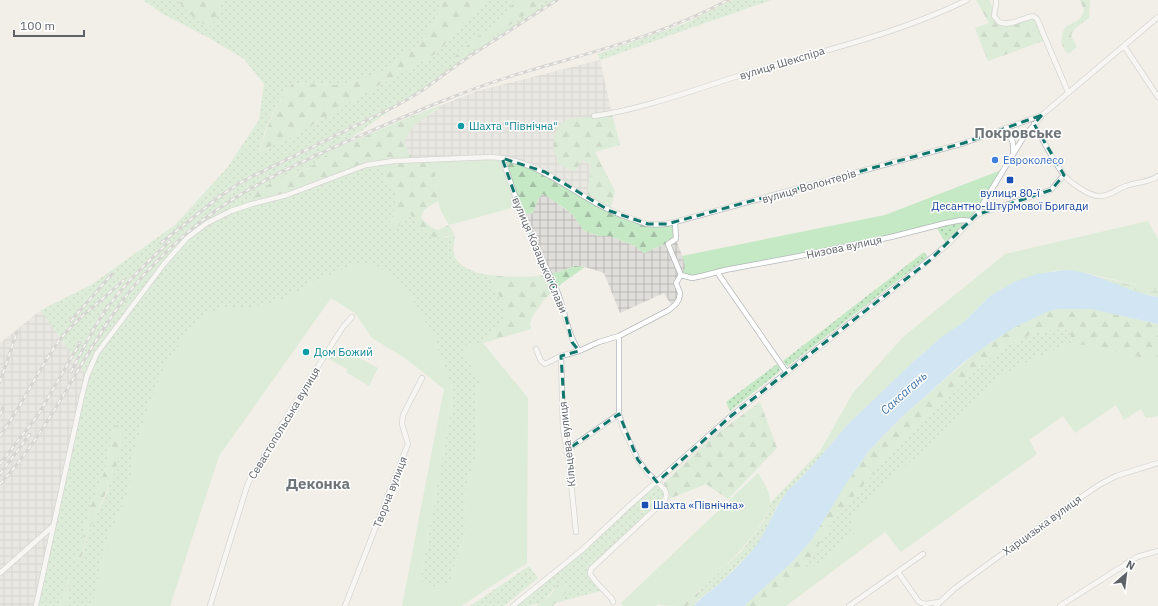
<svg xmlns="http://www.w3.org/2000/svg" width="1158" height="606" viewBox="0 0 1158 606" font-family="'IBM Plex Sans',sans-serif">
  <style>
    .industrial { fill: url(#industrial-grid) }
    .grass { fill: url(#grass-dots); fill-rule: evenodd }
    .forest { fill: url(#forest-firs) }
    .wetland { fill: url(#wetland-marsh) }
    .green { fill: #c5e8c5 }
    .water { fill: #aadaff }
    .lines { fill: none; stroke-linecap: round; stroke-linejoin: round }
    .minor-casing { stroke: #b5b8bc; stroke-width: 6 }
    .minor { stroke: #fff; stroke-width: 4.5 }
    .rail-casing { stroke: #b6b7b8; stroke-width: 3 }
    .rail { stroke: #fff; stroke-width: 1.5; stroke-dasharray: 4.5; stroke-linecap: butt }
    .marked { fill: none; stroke: #0f766e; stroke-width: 3; stroke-dasharray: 8 5; stroke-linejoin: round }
    .culture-dot { fill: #0f9aa8; stroke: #fff; stroke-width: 1.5 }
    .shop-dot { fill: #3f7fe0; stroke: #fff; stroke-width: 1.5 }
    .transit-dot { fill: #1a4fb4; stroke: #fff; stroke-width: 1.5 }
    .labels { text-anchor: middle; stroke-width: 3; stroke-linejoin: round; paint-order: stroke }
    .street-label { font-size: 11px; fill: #5f6368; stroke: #fff }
    .culture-label { font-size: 11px; fill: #0d838f; stroke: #fff; text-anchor: start }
    .shop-label { font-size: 11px; fill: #366cbe; stroke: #fff; text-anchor: start }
    .transit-label { font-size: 11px; fill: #164399; stroke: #fff }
    .water-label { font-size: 12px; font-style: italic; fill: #4174aa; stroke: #fff }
    .district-label { font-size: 15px; font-weight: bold; fill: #70757a; stroke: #fff }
  </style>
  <defs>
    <pattern id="industrial-grid" width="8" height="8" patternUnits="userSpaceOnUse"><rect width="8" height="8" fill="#e0deda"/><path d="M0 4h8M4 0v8" fill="none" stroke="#b9b8b5"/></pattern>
    <pattern id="grass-dots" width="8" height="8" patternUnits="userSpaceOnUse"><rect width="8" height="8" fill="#c5e8c5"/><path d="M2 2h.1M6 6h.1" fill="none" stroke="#a3c0a4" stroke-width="1.8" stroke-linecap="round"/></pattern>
    <pattern id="forest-firs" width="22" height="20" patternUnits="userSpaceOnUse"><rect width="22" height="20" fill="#c5e8c5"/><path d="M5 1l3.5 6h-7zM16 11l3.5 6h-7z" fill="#a3c0a4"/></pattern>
    <pattern id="wetland-marsh" width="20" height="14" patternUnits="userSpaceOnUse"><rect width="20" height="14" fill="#c5e8c5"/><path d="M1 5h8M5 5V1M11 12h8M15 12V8" fill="none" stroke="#a3c0a4"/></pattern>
  </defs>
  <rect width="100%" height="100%" fill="#f1efe8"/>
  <!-- industrial -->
  <path class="industrial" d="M600 60 612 114 569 119 583 160 591 165 587 198 413 158 408 152 404 142 410 129 416 122 433 113 442 105 477 91Z
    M543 193 573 215 584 231 598 236H609L635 246 644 253 676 239 686 266 685 271 678 280 680 293 673 308 664 293 620 313 604 273 585 267 575 266 549 275 522 215 533 213 538 199Z
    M41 310 87 376 35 606H0V343Z"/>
  <!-- grass -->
  <path class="grass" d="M143 0H177L193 17 216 19 223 0H441L437 21 418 44 383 72 360 80 335 85 293 83C276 101 264 129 259 152L301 132 354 99 439 52 462 22 490 0H516L501 19 491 28 478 36 449 63 465 55 547 0H557L464 60 420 92 396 106 309 168 294 172 253 193 285 195 330 176 366 165 381 162C382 179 387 180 397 191V201L390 224 401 220C403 215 405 214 410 214L419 227 446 238 454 234C456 240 453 245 453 250 455 267 475 273 489 275L506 311 504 324 495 330 483 343 462 347 474 372 480 380 475 392 478 449 467 483 465 495 466 529 450 581C438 588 433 589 420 581L454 392 438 350 435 339 406 289 398 281 375 265 368 263H361L319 279 297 292 276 302 255 307H229L214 311 205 316 189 332 174 352 163 371 145 417 132 460 131 477 126 498 105 544 93 606H66L69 584 71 579 67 583 60 606H36L87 376 41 310 91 285 175 225 227 168 259 120 264 84 244 59 211 39 163 14ZM113 428 122 429 121 433 108 491 90 528 80 562 75 561C83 546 84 528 89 511 94 496 101 482 106 467 109 454 111 441 113 428Z
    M732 0H771L600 60 598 54 684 24Z
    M962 220 963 224 945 242 935 225Z
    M924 252 928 257 788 366 786 365 783 361Z
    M1055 329 1070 330 1072 343 1033 359 1010 371 971 403 928 446 850 518 857 532 797 580 834 519 879 467 890 451 912 430 993 355 1016 341 1039 331Z
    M777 364 781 368 779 372 730 411 726 402Z
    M827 450 786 493 776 508 763 537 757 546 719 584 699 599 694 606H687L697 597 698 592 741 552 765 519 771 502 820 451Z
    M657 482 665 490 667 497 595 565 590 574 604 590 555 603 554 588C543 606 534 606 513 606L582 550Z
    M529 566 538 578 504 606H470Z"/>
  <!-- forest -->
  <path class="forest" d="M177 0H223L216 19 209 27 193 17Z
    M441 0H490L462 22 439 52 354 99 301 132 259 152C267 128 275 102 293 83L335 85 360 80 383 72 418 44 437 21Z
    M516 0H547L465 55 447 64 478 36 491 28 501 19Z
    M976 0H989C993 6 993 16 996 23 1012 29 1020 22 1035 16L1046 40 988 61 975 28 989 23Z
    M1080 0H1090L1089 18C1082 24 1075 26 1071 35L1077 47 1068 54C1061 48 1059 34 1066 27 1069 23 1076 23 1080 19 1081 17 1083 13 1084 10Z
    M442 105C425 120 414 119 404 142L408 152 414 159H434L438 201C431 206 422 208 421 218L432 228 438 230 449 225 454 234C442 240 427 238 419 227 416 223 414 218 410 214L403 216 399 226 394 227 390 223 397 201V191C387 180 382 179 381 163 364 165 346 170 330 176 304 185 280 201 252 197L253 192 294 172 309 168 336 148 410 117Z
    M612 114 620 145 595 152 615 191 610 211 648 224 675 222 676 239 644 253 635 246 609 236H599L584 231 573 215 563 207 543 194 538 199 533 213 522 215 502 158 530 165 587 198 591 165 583 160 574 172 559 164 553 147 555 134 559 125 568 119Z
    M575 266 585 267 561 284 557 291 549 295 543 301 532 317 530 324 531 329 483 343 495 330 504 324 506 311 489 275C522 278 543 279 575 266Z
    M1056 309H1091L1158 324V361L1072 343 1070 330 1055 329 1039 331 1016 341 993 355 912 430 890 451 879 467 834 519 797 580 764 606H744L790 564 811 541 838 495 868 452 905 414 978 351 1017 326 1047 312Z
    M760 402 777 448 728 499 706 484 664 501 665 490 664 483 711 438Z
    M119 424C133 445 98 508 90 529 85 540 83 551 80 562H74C83 546 84 528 89 511 94 496 101 482 106 467 109 454 111 441 113 428Z
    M72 578 69 584 66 606H60L67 583Z
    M557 585H561L568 589C563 599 558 598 553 606H536L550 596Z
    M698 592 697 597 687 606H674Z"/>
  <!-- wetland -->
  <path class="wetland" d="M1098 277 1142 286H1158V297C1137 293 1118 286 1098 277Z"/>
  <!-- green -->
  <path class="green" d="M502 158 519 206 449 225 441 211 438 201 434 159Z
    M1004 169 971 221 962 220 702 276 681 275C687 268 685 264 682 256L885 215Z
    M1148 221 1158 239V286H1142L1086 273 1066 270 1054 271 1014 282 990 296 964 322 924 352 847 425 827 450 820 451 853 393 903 337 1005 254Z
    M361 263H369L375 265 398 281 406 289 435 339 438 350 454 392 420 581C433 589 438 588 450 581L466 529 465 495 467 483 478 449 475 392 480 380 474 372 462 347 483 343 528 398 527 563 461 606H402L444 389 405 358 372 338 355 313 331 298 219 456 170 606H93L105 544 126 498 131 477 132 460 145 417 163 371 174 352 189 332 205 316 214 311 229 307H255L276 302 297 292 319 279Z
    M1072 343 1158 361V416L1146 418 1141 409 1124 420 1116 405 1075 433 1063 416 1029 440 1037 454 901 552 885 532 786 606H764L857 532 849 518 928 446 971 403 1010 371 1033 359Z
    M336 347 339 349 335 355 344 359 348 352 378 368 369 386 346 372 347 369 329 359Z
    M758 473C763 482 770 491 770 501 771 526 697 601 673 606 669 606 663 605 658 604L656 606H623L621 603Z"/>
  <!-- water -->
  <path class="water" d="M1066 270C1099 272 1125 292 1158 297V324L1091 309H1056L1047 312 1017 326 990 343 965 361 905 414 885 434 868 452 847 482 811 541 790 564 744 606H694C701 597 711 591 719 584 730 574 740 564 750 553 766 536 772 512 786 493 790 487 797 483 801 478 817 460 833 443 847 425L913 362 943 336 964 322 990 296 1014 282 1037 274Z"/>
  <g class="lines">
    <!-- minor casing -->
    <g class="minor-casing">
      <path id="minor" d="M996 0V4L994 16C996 18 997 20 999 22 1007 27 1024 18 1033 16L1037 19 1068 92
        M1124 46 1158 97
        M594 116C649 108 701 87 754 71 826 50 900 33 967 0
        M1034 124C1044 141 1052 159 1064 175 1070 183 1091 197 1100 196 1110 196 1117 189 1126 186 1137 182 1148 183 1158 176
        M998 132C1012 135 1014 139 1013 153
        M502 158C509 177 515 197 522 216 533 242 546 266 557 291 565 310 567 334 579 351
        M976 215 1051 190 1064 175
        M717 272 787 373
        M681 275 692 278 702 276 725 270 795 257 891 237 946 223 962 220 971 221
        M536 349 541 361 545 364 561 356 579 351 599 342 619 336 669 310 676 304 679 299 680 293 676 283 681 275 668 244 676 239 675 222
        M561 356 563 428 569 462 576 532
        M567 450 619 414
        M898 572 919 602 925 604 939 602
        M0 573 53 526
        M613 602 612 599 596 582 590 574 591 569 664 501C667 497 667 495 665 490L647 472 638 460 623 428 619 414V336
        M36 606 81 400 87 376 97 353 164 264 187 238 207 223 231 211 252 204 287 195 366 165 394 161 492 157C545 160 581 203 630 218 636 220 642 223 648 224 657 225 667 224 675 222L964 143 1042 115 1158 17
        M210 606 248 483 289 413 327 352 343 327 352 317
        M345 606 408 444 402 424 403 415 422 378
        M513 606 582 550 630 505 731 416 905 280 948 244 976 215 1023 138 1041 117
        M849 606 923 554
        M936 606 954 589 1062 510 1099 485 1116 476 1158 463
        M1060 606 1137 557 1158 551"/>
    </g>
    <!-- minor -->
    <use href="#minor" class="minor"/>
    <!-- rail casing -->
    <g class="rail-casing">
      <path id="rail" d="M161 243 223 194 243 181 396 106 420 92 464 60 557 0
        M71 321 112 274
        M71 372C82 351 92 330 105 311 123 285 147 262 170 241
        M0 382 17 332
        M0 415 4 406
        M0 436C21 407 36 374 56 345 74 320 101 301 124 280
        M0 464 38 415 80 343
        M0 474 30 434
        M0 484C51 429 80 358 124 299 140 277 161 257 180 239 232 192 294 165 357 137 410 114 463 91 518 74 591 52 661 36 728 0"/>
    </g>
    <!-- rail -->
    <use href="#rail" class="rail"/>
  </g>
  <!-- marked area -->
  <path d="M0 0H1158V606H0ZM1042 115 1034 124 1064 175 1051 190 976 215 929 261 731 416 657 482 638 460 619 414 567 450 561 356 579 351 572 342 564 309 522 215 502 158 545 172 610 211 648 224H667L964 143Z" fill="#f1efe8" fill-opacity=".55" fill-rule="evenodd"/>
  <path class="marked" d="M1042 115 1034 124 1064 175 1051 190 976 215 929 261 731 416 657 482 638 460 619 414 567 450 561 356 579 351 572 342 564 309 522 215 502 158 545 172 610 211 648 224H667L964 143Z"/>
  <!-- markers -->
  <g class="culture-dot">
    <circle cx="461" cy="126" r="4"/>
    <circle cx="306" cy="352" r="4"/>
  </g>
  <circle class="shop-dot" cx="995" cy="160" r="4"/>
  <g class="transit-dot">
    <rect x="1006" y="176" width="8" height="8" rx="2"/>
    <rect x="641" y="501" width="8" height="8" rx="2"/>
  </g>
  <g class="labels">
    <!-- street labels -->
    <g class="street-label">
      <text transform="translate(782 63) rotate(-17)" y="4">вулиця Шекспіра</text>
      <text transform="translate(809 186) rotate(-16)" y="4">вулиця Волонтерів</text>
      <text transform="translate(844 247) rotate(-12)" y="4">Низова вулиця</text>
      <text transform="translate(540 255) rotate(67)" y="4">вулиця Козацької Слави</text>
      <text transform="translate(284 423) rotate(-59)" y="4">Севастопольська вулиця</text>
      <text transform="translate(567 444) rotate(-96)" y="4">Кільцева вулиця</text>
      <text transform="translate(390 492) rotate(-69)" y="4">Творча вулиця</text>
      <text transform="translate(1042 525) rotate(-36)" y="4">Харцизька вулиця</text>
    </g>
    <!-- culture labels -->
    <g class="culture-label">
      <text x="469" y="130">Шахта "Північна"</text>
      <text x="314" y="356">Дом Божий</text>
    </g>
    <!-- shop labels -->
    <g class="shop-label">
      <text x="1003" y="164">Евроколесо</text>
    </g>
    <!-- transit labels -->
    <g class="transit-label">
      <text x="1010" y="197">вулиця 80-ї<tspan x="1010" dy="13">Десантно-Штурмової Бригади</tspan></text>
      <text x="653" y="509" text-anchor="start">Шахта «Північна»</text>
    </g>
    <!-- water labels -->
    <g class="water-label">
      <text transform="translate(904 393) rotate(-42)" y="4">Саксагань</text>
    </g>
    <!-- district labels -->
    <g class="district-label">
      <text x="1018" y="138">Покровське</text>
      <text x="318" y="489">Деконка</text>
    </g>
  </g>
  <!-- north arrow -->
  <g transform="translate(1126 574) rotate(28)" stroke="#ffffff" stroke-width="3" paint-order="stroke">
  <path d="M0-3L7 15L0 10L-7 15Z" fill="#5f6368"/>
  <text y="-6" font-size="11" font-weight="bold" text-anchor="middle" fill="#5f6368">N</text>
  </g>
  <!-- scale -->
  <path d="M14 30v6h70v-6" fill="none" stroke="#5f6368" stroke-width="2"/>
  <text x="20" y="30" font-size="12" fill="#5f6368" stroke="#ffffff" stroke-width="3" paint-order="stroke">100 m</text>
</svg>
